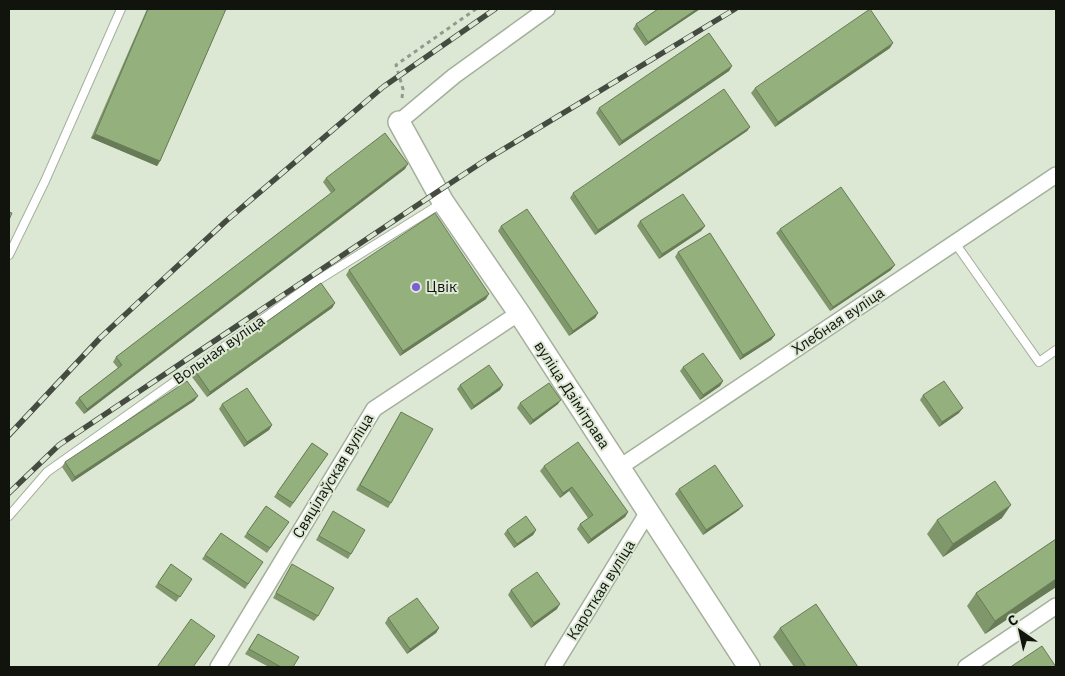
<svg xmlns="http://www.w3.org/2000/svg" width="1065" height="676" viewBox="0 0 1065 676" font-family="'IBM Plex Sans',sans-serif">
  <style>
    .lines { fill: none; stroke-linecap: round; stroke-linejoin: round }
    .lane-casing { stroke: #a5b09c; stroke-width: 10 }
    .street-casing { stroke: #a5b09c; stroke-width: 18 }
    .secondary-casing { stroke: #a5b09c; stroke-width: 24 }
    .path { stroke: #919a8b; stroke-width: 3; stroke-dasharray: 4 4; stroke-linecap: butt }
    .lane { stroke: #fff; stroke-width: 8 }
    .street { stroke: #fff; stroke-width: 15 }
    .secondary { stroke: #fff; stroke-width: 21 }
    .rail-casing { stroke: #464b41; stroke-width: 5.5 }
    .rail { stroke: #dce8d4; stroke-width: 4; stroke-dasharray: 11; stroke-linecap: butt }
    .wall { fill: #7f976b }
    .shaded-wall { fill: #687b57 }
    .building { fill: #94b07c; stroke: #687b57 }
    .poi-dot { fill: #7d5cd7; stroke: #dce8d4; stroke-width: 2 }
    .labels { text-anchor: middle; stroke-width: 4; stroke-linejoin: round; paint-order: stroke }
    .poi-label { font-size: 15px; fill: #11140d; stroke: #dce8d4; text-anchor: start }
    .street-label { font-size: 15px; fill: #11140d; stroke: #dce8d4 }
  </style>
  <rect width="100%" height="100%" fill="#dce8d4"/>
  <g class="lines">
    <!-- lane casing -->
    <g class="lane-casing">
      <path id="lane" d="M955 243 1039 362 1056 350
        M9 255 45 181 121 9
        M9 516 47 472 315 282 442 203"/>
    </g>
    <!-- street casing -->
    <g class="street-casing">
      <path id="street" d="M399 122 454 76 547 9
        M620 467 1056 175
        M218 667 374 409 519 313
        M553 667 648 512
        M966 667 1056 606"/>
    </g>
    <!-- secondary casing -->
    <g class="secondary-casing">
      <path id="secondary" d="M399 122 443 202 519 313 749 667"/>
    </g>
    <!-- path -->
    <path class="path" d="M402 98 403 89 396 65 476 9"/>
    <!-- lane -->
    <use href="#lane" class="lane"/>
    <!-- street -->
    <use href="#street" class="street"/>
    <!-- secondary -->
    <use href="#secondary" class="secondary"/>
    <!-- rail casing -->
    <g class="rail-casing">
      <path id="rail" d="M9 435 100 338 226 221 383 87 495 9
        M9 493 59 445 437 192 484 161 735 9"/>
    </g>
    <!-- rail -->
    <use href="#rail" class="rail"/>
  </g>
  <!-- wall -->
  <path class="wall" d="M147 9H226L160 161 157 166 91 138Z
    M658 9H700L645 46 633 29 636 24Z
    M890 48 775 127 751 93 755 88Z
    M732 66 729 71 619 146 596 113 599 108Z
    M750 127 747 131 595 235 570 198 573 193Z
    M405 169 84 414 75 403 79 398 118 368 113 362 116 357 331 193 323 182 326 178Z
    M640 221 705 226 701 231 659 259 637 226Z
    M501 226 598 313 595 318 569 336 498 231Z
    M780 229 891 270 830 311 776 233Z
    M678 252 775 335 771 340 740 360 675 257Z
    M349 270 486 299 400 356 346 275Z
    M335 303 332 308 207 397 192 377 196 372Z
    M683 367 723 381 720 386 700 400 680 371Z
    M460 385H503L500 390 471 410 457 389Z
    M923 395 959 413 939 427 920 400Z
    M198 396 194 401 72 482 62 467 65 462Z
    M520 403 558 404 530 425 517 408Z
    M222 404 272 425 269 430 244 447 219 409Z
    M401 412 391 503 388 508 356 490Z
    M312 443 328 454 290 508 274 497Z
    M544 466 628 512 625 517 588 544 577 529 580 524 588 518 569 491 560 498 540 471Z
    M679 489 739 510 703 535 675 494Z
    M266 506 289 522 267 553 244 537Z
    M333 511 351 554 348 559 316 540Z
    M1002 518 943 557 927 534 937 520Z
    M507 530H536L533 535 514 548 504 534Z
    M221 533 263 562 245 589 202 559Z
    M1056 539V587L985 634 967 606 976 593Z
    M171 564 192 579 176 602 155 587Z
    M292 564 318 616 314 621 273 598Z
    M511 590 557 609 531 628 508 595Z
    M388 618 439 628 436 633 407 654 385 623Z
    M780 628 858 667H794L773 637Z
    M258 634 293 667H269L245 654Z"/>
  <!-- shaded-wall -->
  <path class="shaded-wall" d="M697 9H700L645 46 648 42Z
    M893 43 890 48 775 127 778 122Z
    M732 66 729 71 619 146 622 141Z
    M750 127 747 131 595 235 598 230Z
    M95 134 160 161 157 166 91 138Z
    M408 164 405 169 84 414 87 409Z
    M705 226 701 231 659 259 662 254Z
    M895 265 891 270 830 311 833 307Z
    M489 294 486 299 400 356 403 351Z
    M335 303 332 308 207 397 210 392Z
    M598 313 595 318 569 336 573 331Z
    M775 335 771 340 740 360 743 355Z
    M723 381 720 386 700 400 703 395Z
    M503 385 500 390 471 410 474 406Z
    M198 396 194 401 72 482 75 477Z
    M561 400 558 404 530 425 533 420Z
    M963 408 959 413 939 427 942 422Z
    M272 425 269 430 244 447 247 442Z
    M572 487 569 491 560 498 563 493Z
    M1011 505 1002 518 943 557 953 544Z
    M743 506 739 510 703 535 706 530Z
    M628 512 625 517 588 544 591 539Z
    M536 530 533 535 514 548 517 544Z
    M1056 579V587L985 634 995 621Z
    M560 604 557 609 531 628 534 623Z
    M439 628 436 633 407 654 410 649Z"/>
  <!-- building -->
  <path class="building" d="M148 9H226L160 161 95 134Z
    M658 9H697L648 42 636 24Z
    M870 9 893 43 778 122 755 88Z
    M709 33 732 66 622 141 599 108Z
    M724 89 750 127 598 230 573 193Z
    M385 133 408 164 87 409 79 398 122 365 116 357 335 190 326 178Z
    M841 187 895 265 833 307 780 229Z
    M683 194 705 226 662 254 640 221Z
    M527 209 598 313 573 331 501 226Z
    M9 212 12 213 9 220Z
    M435 213 489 294 403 351 349 270Z
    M710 233 775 335 743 355 678 252Z
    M321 283 335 303 210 392 196 372Z
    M703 353 723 381 703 395 683 367Z
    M489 365 503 385 474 406 460 385Z
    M187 381 198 396 75 477 65 462Z
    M944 381 963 408 942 422 923 395Z
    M549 383 561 400 533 420 520 403Z
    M247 388 272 425 247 442 222 404Z
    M401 412 433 429 391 503 360 485Z
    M578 442 628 512 591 539 580 524 593 515 572 487 563 493 544 466Z
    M312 443 328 454 293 503 277 493Z
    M715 465 743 506 706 530 679 489Z
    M995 481 1011 505 953 544 937 520Z
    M266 506 289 522 270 548 247 533Z
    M333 511 365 530 351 554 319 536Z
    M526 516 536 530 517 544 507 530Z
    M221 533 263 562 248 584 205 555Z
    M1056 539V579L995 621 976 593Z
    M171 564 192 579 180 597 158 583Z
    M292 564 334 588 318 616 276 593Z
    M537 572 560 604 534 623 511 590Z
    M417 598 439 628 410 649 388 618Z
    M816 604 858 667H806L780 628Z
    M191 619 215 636 193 667H157Z
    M258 634 299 657 293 667H281L249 649Z
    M1042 646 1056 667H1013L1012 666Z"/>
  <!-- markers -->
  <circle class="poi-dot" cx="416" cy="287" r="5"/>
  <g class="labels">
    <!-- poi labels -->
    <g class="poi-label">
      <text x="426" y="292">Цвік</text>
    </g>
    <!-- street labels -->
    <g class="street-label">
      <text transform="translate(838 321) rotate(-34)" y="5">Хлебная вуліца</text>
      <text transform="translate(219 350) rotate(-35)" y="5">Вольная вуліца</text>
      <text transform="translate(572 395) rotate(57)" y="5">вуліца Дзімітрава</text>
      <text transform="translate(333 476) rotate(-59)" y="5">Свяцілаўская вуліца</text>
      <text transform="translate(601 590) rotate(-58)" y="5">Кароткая вуліца</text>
    </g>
  </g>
  <!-- border -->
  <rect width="1065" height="676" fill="none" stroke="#11140d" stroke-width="20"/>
  <!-- north arrow -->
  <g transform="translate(1020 631) rotate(326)" stroke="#dce8d4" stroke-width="4" paint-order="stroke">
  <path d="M0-4L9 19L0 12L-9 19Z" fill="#11140d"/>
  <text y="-8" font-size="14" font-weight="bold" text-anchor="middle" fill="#11140d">С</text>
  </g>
</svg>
